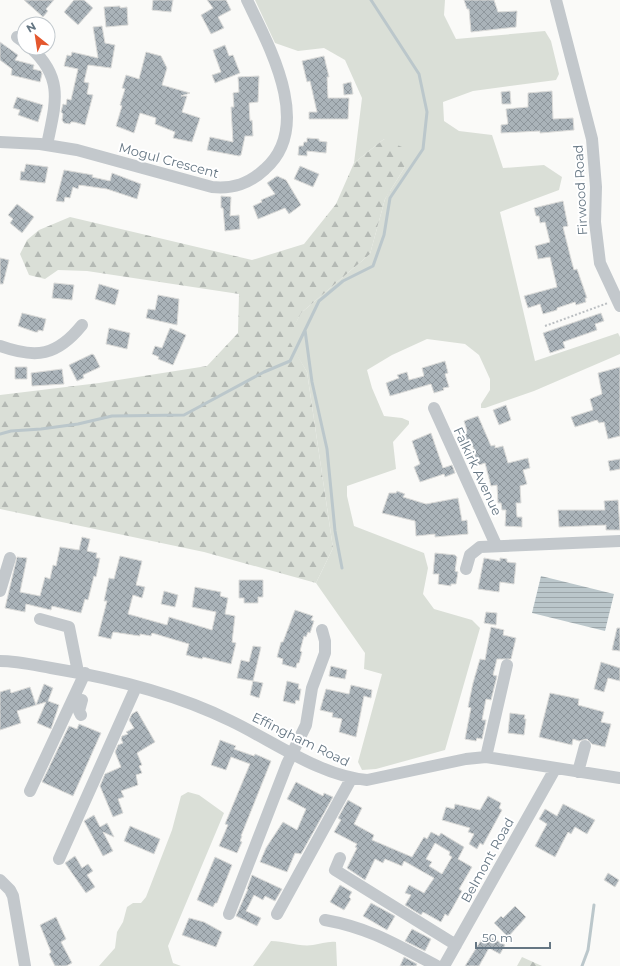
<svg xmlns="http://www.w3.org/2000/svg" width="620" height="966" viewBox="0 0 620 966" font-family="Montserrat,sans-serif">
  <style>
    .green { fill: #dadfd7 }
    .forest { fill: url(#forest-firs) }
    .water { fill: url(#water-rules) }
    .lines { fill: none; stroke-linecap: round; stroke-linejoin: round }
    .stream { stroke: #bbc7cb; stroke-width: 3 }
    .building { fill: url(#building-cross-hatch); stroke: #dcdcda; fill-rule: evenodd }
    .path { stroke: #bbbfc2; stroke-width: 2; stroke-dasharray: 2 2; stroke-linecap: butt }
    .minor { stroke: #c3c8cc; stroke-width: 12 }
    .labels { text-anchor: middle; stroke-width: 4; stroke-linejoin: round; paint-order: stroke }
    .street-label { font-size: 13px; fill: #657683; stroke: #fff }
  </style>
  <defs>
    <pattern id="forest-firs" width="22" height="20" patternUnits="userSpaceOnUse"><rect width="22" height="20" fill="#dadfd7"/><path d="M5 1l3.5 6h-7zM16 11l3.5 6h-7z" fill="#b4b9b4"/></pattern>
    <pattern id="water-rules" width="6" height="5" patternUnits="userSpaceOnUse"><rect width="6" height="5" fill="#bbc7cb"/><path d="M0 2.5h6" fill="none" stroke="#9ca6aa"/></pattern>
    <pattern id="building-cross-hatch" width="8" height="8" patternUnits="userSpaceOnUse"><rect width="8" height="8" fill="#aab3b9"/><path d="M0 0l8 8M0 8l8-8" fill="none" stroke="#8e969c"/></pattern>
  </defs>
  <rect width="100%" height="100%" fill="#fafaf8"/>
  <!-- green -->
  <path class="green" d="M255 0H445L444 15 456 39 545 31 551 41 559 74 556 80 473 91 443 102 444 121 459 131 492 135 503 168 544 165 562 177 559 190 500 212 535 361 618 333 620 337V354L534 391 485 408H481V404L490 390V379L479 355 465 344 427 339 392 355 367 370 372 388 384 416 402 418 409 421V424L393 442 396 469 347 486V496L354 526 424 553 428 568 423 594 434 609 472 620 480 628 445 750 376 769 362 770 358 762 382 674 364 669 365 653 316 583 333 548 307 372 287 339 301 313 370 254 385 199 405 167 384 139 354 163 362 98 345 60 324 48 298 51 275 43Z
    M188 792 199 795 224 813 168 946 173 963 181 966H99L115 948 117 932 123 922 127 907 133 903H141L146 897 172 830 181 796Z
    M271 941C285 941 299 947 313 945 321 944 328 941 336 942L337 966H253Z"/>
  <!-- forest -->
  <path class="forest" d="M384 139 402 147 405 167 385 199 370 254 301 313 288 339 307 372 333 548 316 583 204 552 0 509V395L99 383 207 366 238 333 239 294 87 271 58 270 45 279 29 275 20 254 27 240 39 230 70 217 252 260 304 244 336 204 354 163Z
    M522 957 542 966H517Z"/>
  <!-- water -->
  <path class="water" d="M541 576 614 594 605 631 532 613Z"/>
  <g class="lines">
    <!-- stream -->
    <path class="stream" d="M305 330 312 382 327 449 335 531 342 568
      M0 434 11 431 41 429 78 424 112 416 184 415 264 372 290 361 319 301 343 281 373 266 384 235 390 198 423 149 427 112 419 74 371 0
      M582 966 588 950 594 905"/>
  </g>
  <!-- building -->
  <path class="building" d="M24 0H54L46 9 48 11 43 17Z
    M74 0H84L93 8 78 25 64 12Z
    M153 0H173L171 12 152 10Z
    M207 0H226L231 10 218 17 224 28 211 34 201 15 213 8Z
    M464 0H494L498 12 517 11 516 27 471 32 469 9H467Z
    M120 6V8L127 7 128 25 106 27 104 7Z
    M102 26 105 43 115 45 111 68 88 65 84 82 89 83 87 94 93 95 85 125 74 122H71L70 124 64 123 62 120 63 114 61 112 63 104 66 105 67 99 71 100 78 69 64 66 67 55 71 56 72 52 98 58 93 27Z
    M0 42 18 55 15 60 34 65 33 69 41 71 42 74 40 82 11 75 12 69 0 60Z
    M225 45 229 56 233 55 240 73 215 83 212 75 221 72 213 50Z
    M146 52 161 56 167 68 162 85 190 93 181 96H187L182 112 200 118 192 142 173 138 175 132 155 124 156 118 140 113 134 133 116 126 122 106 120 105 125 89 122 88 126 75 139 79Z
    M324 56 329 77H327L328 98H349L348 119H309V112H317L310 81 307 82 302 61Z
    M259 76 258 102 249 103 250 121 252 120 253 136H245L241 155 239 156 207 150 210 137 233 142 231 107H234L233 93 239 92 238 77Z
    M351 82 353 94 344 95 343 84Z
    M510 91 511 104H502L501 92Z
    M552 91 553 119 573 118 574 130 540 133V131L501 133V125L508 124 506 109 528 107V93Z
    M17 97 43 105 38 122 18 115 20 110 13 108Z
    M307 138 319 139V141L327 142 326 153 307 151V156L298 155 299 146H303L304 142H307Z
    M26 164 48 167 45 183 20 180 21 171 24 172Z
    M300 166 319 174 313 187 294 179Z
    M64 170 93 175 92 177 110 181 112 173 141 184 137 199 107 189 79 185 78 189 73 187 70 198 65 197 64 202 56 201Z
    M277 176 286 180 301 205 289 214 285 208 258 219 253 206 262 202 261 200 275 194 267 183Z
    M221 196 231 197 230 216 239 215 240 229 225 231 223 208H221Z
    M563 201 568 226 563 227 571 259 574 270 577 269 587 298H585L586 302 576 305 575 302 557 308V310L543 314 540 304 528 308 524 296 557 287 550 257 538 259 535 246 550 242 545 222 540 223 539 216H536L534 208Z
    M17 204 34 217 22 233 10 223 13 219 8 215Z
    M0 258 9 260 3 284H0Z
    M54 283 74 285 72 300 52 298Z
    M99 284 119 290 115 305 95 299Z
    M158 295 179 299 177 325 146 318 148 309 155 310Z
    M22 313 46 319 43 331 38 330V332H35L18 326Z
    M601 313 604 321 595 324 597 330 563 342 565 348 550 353 543 333Z
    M109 328 130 333 127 349 106 344Z
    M170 328 186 335 173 365 158 359 159 357 152 354 155 346 162 348Z
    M92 354 94 355 100 367 83 375 84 378 77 381 69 365Z
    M445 361 448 373 445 374 449 387 443 388 444 390 434 393 431 384 390 396 386 383 399 378 397 375 407 372 409 380 424 376 422 368Z
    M15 367H27V379H15Z
    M620 367V436L608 439 604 422 599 423 597 420 575 427 571 417 593 410 590 399 602 394 598 373Z
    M62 369 64 384 32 386 31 373Z
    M506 405 511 420 499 425 493 410Z
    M478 416 491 446 495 445V448L503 446 508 463 528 458 530 468 523 470 527 484 520 486 521 503H516L517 517H522V527L505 526 506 510H502L501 503H498L497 485 491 486 485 463 476 466 473 455 476 454 470 440 462 443 458 434 467 431 464 421Z
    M431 433 443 468 452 465 455 473 445 477 444 474 420 482 414 467 420 464 412 441Z
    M620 459V469L610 471 608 461Z
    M397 491 405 494 403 497 426 504 458 498 462 521 467 520 468 534 435 537V534L416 536 415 521 382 513 389 493H396Z
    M618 500 620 530H606V525L559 527 558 510H605L604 501Z
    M82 537 90 539 87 551 97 553 96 558H100L96 577 94 576 88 600 85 599 81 613 52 606 51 610 26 604 25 612 5 608 17 557 27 558 20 592 40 596 45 577 50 579 53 565 56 566 60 547 79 550Z
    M435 553 455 555 457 557 455 571 458 572 456 584H451V586L438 584 439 574H433Z
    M120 556 142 561 136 585 145 587 142 598 133 595 128 614 167 625 169 617 212 630 216 612 192 607 195 587 221 592 220 596 228 598 225 614 235 616 232 642 236 643 231 664 203 657 202 659 186 655 189 644 152 633 151 636 140 634V636L113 632 111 639 98 636 107 601H104L109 578 114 579Z
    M484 558 500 561V558L507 559V562L516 563 514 584 500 582 499 592 478 589Z
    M239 580H263V597H258V603H244V598H239Z
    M164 591 178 595 175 607 161 604Z
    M295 610 313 616 311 620 314 621 310 633 308 632 306 637 304 636 300 651 302 652 299 663H297L296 668 282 664 283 659 277 657 281 642H283Z
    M486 612 497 613 496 625 484 623Z
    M491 627 504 630 503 635 516 638 511 659H497L493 675 497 676 491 700 486 699 482 720H486L482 739 477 738 476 741 465 739 471 708 468 707 473 683 480 659 485 660Z
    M617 628H620V651L612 650Z
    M253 646 261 647 253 681 237 678 241 660 249 662Z
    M601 662 620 668V681L608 678 604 692 594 689Z
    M331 666 347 670 345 679 329 676Z
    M253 681 263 683 259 698 250 695Z
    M287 681 299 684 298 689H301L299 701 296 700 295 704 283 701Z
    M44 684 53 688 48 701 59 705 51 729 37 723 46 702 36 705Z
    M351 685 372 690 371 698 364 696 356 737 339 732 342 719 332 717 333 713 320 710 326 689 349 694Z
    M30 687 36 705 17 711 21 723 0 730V692L10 689 11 693Z
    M550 693 579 699 578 705 604 712 601 722 611 724 605 747 592 744 587 739 579 741 573 739 572 745 539 737Z
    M137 711 155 742 137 753 142 765 139 766 142 773 136 775 138 785 121 791 124 797 118 799 123 813 113 817 100 786 105 774 121 767 115 752 118 745 123 743 121 739 122 736 128 734 126 732 134 728 129 720 132 714Z
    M510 713 525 715 524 719H526L524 735 508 733Z
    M79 724 101 733 73 796 42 782 69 726 77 729Z
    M220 740 236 746 234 749 254 756 255 754 271 761 241 836H242L240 841 242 842 237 853 219 846 228 825 225 824 250 764 231 757 226 770 211 765Z
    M296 782 323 796 324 793 333 797 301 854 295 853 287 872 260 862 266 848 283 822 297 830 306 809 287 799Z
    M488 796 501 803 499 808 502 810 483 845 480 843 477 849 469 844 474 834 468 832 470 828 442 820 446 807 454 809 455 804 480 810Z
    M348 800 362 808 354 824 374 835 372 840 412 857 424 837 427 839 431 832 439 836 441 833 464 847 458 859 472 867 459 889 462 891 448 916 445 914 441 922 423 912 421 915 405 905 411 895 405 893 409 885 424 893 434 878 404 861 402 866 385 859 383 863 375 859 365 880 347 868 357 848 355 847 357 844 334 832 341 820 338 818ZM435 843 450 852 449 855 452 857 442 874 429 866 432 862 426 859Z
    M563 804 595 820 587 834 575 827 571 834 568 832 555 857 535 846 547 824 539 819 545 809 557 816Z
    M94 815 100 827 107 823 114 837 103 832 113 851 103 856 84 821Z
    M130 826 160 839 154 854 124 841Z
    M75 856 82 868 88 864 93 871 87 875 95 887 86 893 65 863Z
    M215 857 232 865 217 903H215L213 907 197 900Z
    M608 873 619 880 615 887 604 880Z
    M252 875 282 889 275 901 265 896 263 900 254 895 246 911 261 918 257 926 236 916 248 889H247Z
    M340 885 352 892 349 897 351 899 344 910 330 902Z
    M371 903 395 916 387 930 363 916Z
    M515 906 526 917 508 937 494 923 501 916 503 918Z
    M56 917 66 939 61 942 72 963 66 966H55L49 954 51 952 40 925Z
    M189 918 204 922 222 932 216 947 182 935Z
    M412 929 431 939 425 951 405 941Z
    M485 934 505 945 500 954 489 948 479 966H465Z
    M404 957 417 964 416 966H400Z"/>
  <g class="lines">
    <!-- path -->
    <path class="path" d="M545 326 608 303"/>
    <!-- minor -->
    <path class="minor" d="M556 0 592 139 596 187 595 222 600 263 620 306
      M17 37 24 42
      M31 48C65 79 55 105 47 145
      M0 142 40 144 77 150 212 187C233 189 249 184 265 169 314 126 269 46 247 0
      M0 346C36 359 57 356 82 325
      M434 408 496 545
      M466 569 470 555 480 547 620 541
      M0 591 10 558
      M40 619 69 627 78 672
      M0 661C17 661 34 665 51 668 112 678 175 693 231 721 273 741 320 776 367 780L466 759 486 757 620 778
      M81 715 79 711 82 700
      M486 757 507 665
      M578 772 585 746
      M30 791 85 673
      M340 858 335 870 456 945
      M59 859 136 687
      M0 880 10 890 13 896 25 966
      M229 914 287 764 306 725 312 688 325 653V641L322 630
      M277 914 351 779
      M325 920C370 928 397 945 437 966
      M444 966 555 769"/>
  </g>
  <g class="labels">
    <!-- street labels -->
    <g class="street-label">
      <text transform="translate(169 160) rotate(15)" y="5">Mogul Crescent</text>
      <text transform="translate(580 190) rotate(-93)" y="5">Firwood Road</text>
      <text transform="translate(478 471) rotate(65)" y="5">Falkirk Avenue</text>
      <text transform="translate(301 739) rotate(26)" y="5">Effingham Road</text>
      <text transform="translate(487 860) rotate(-61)" y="5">Belmont Road</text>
    </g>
  </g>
  <!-- north arrow -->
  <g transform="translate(36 36) rotate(330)"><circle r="19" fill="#ffffff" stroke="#c1c8cd"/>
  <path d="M0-3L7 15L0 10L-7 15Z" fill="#e4572e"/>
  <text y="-6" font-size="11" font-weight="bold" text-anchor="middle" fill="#657683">N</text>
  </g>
  <!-- scale -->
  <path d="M476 942v6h74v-6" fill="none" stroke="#657683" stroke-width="2"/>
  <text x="482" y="942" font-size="12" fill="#657683" stroke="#ffffff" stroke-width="3" paint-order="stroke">50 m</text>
</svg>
